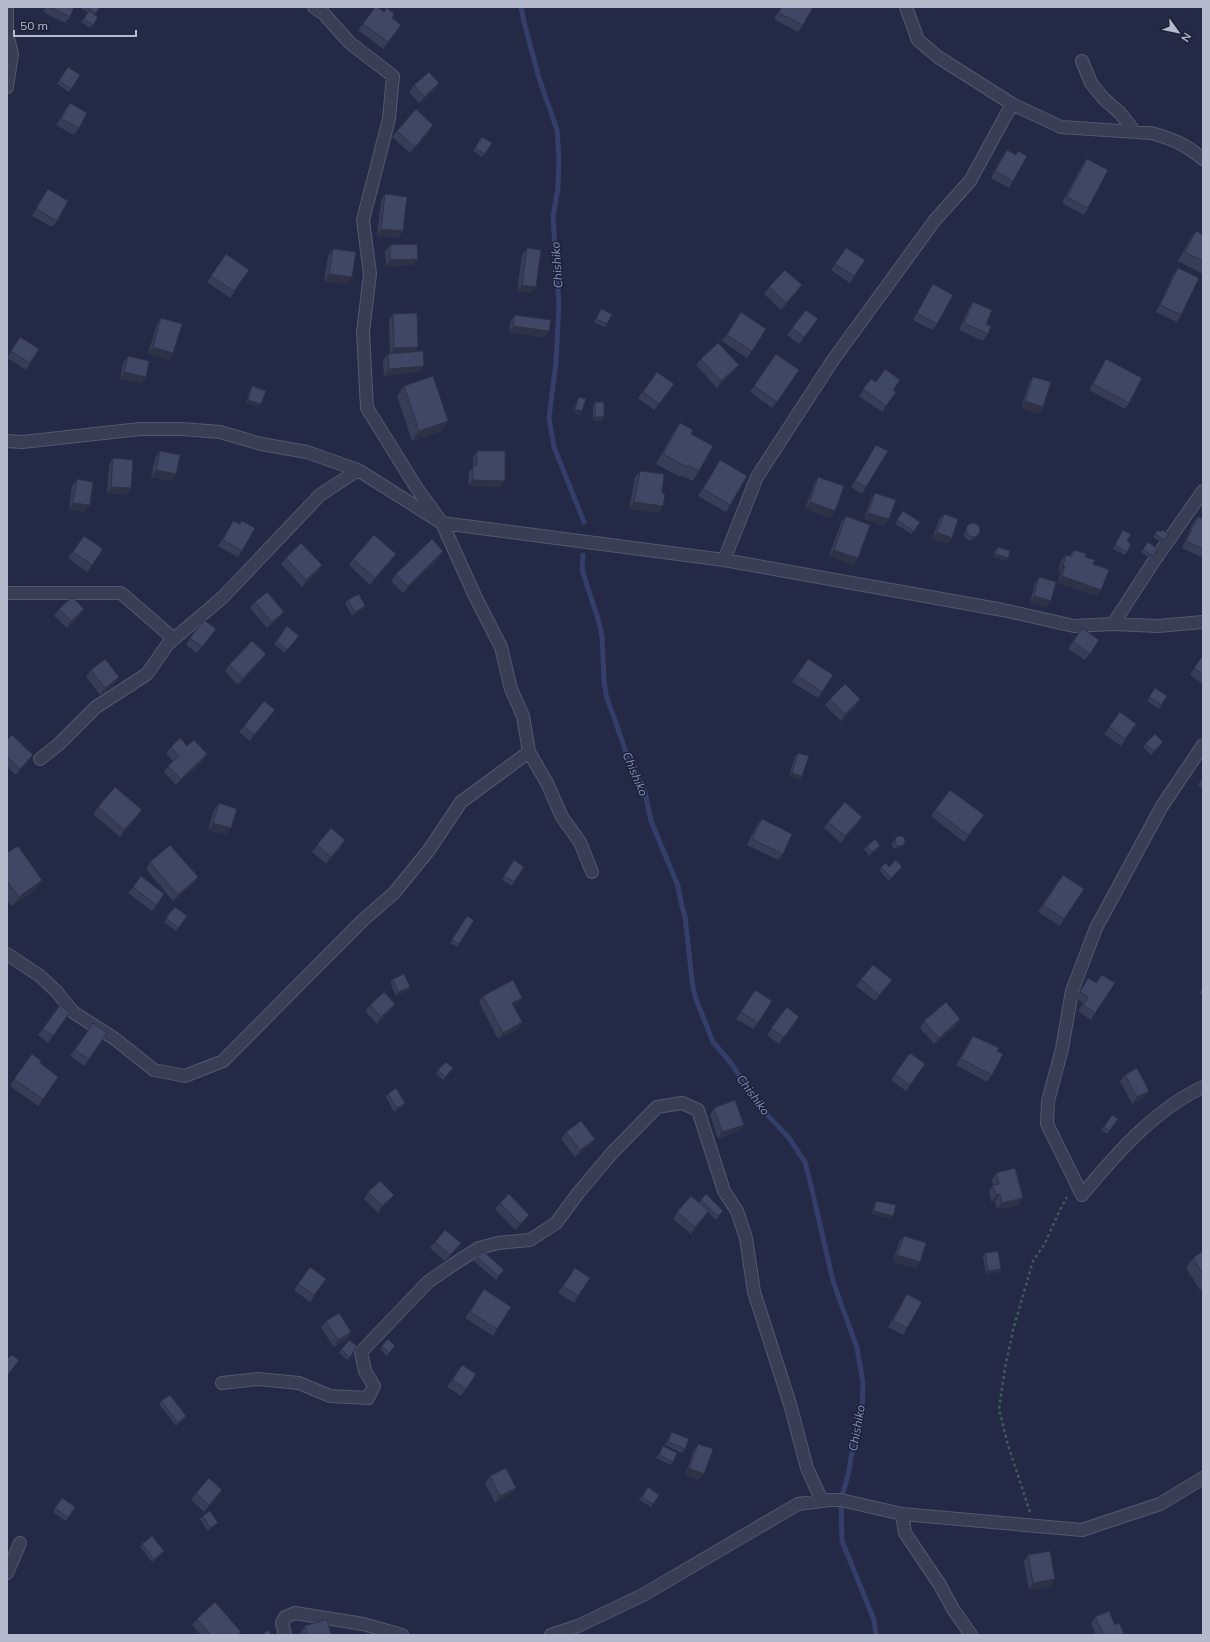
<svg xmlns="http://www.w3.org/2000/svg" width="1210" height="1642" viewBox="0 0 1210 1642" font-family="Mulish,sans-serif">
  <style>
    .lines { fill: none; stroke-linecap: round; stroke-linejoin: round }
    .stream { stroke: #343e6b; stroke-width: 5 }
    .minor-casing { stroke: #54586e; stroke-width: 14 }
    .path { stroke: #42565f; stroke-width: 2.5; stroke-dasharray: 3 3; stroke-linecap: butt }
    .minor { stroke: #393e54; stroke-width: 12 }
    .wall { fill: #373d57 }
    .shaded-wall { fill: #2d3247 }
    .building { fill: #404765; stroke: #2d3247 }
    .labels { text-anchor: middle; stroke-width: 3; stroke-linejoin: round; paint-order: stroke }
    .water-label { font-size: 12px; font-style: italic; fill: #828dbb; stroke: #1d2239 }
  </style>
  <rect width="100%" height="100%" fill="#242a45"/>
  <g class="lines">
    <!-- stream -->
    <path class="stream" d="M521 7 524 22 539 78 557 130 559 159 558 188 553 217 559 304 556 362 549 418 554 447 584 522
      M583 555 582 569 586 582 599 622 602 636 604 679 606 695 626 752 645 792 651 821 678 886 681 902 685 917 693 988 697 1002 713 1042 731 1063 759 1106 789 1138 805 1162 812 1190 833 1281 857 1348 863 1383 862 1414 860 1428 851 1457 849 1471 841 1500 842 1541 874 1620 876 1635"/>
    <!-- minor casing -->
    <g class="minor-casing">
      <path id="minor" d="M906 7 918 40 938 57 1012 104 1061 127 1151 133C1173 139 1185 144 1203 159
        M1082 61 1091 83 1103 98 1120 113 1135 132
        M7 87 12 54 7 34V7
        M7 441 22 442 50 439 140 429H182L220 432 261 444 307 452 358 470 442 523 724 560 1003 610 1074 626 1113 624 1158 626 1203 622
        M724 560 757 477 833 360 935 220 970 181 1012 104
        M7 593H121L174 639
        M1113 624 1154 561 1203 491
        M1203 745 1162 806 1096 928 1072 991 1062 1049 1048 1101 1047 1124 1082 1195C1116 1154 1154 1110 1203 1087
        M529 752 547 783 562 817 580 842 592 872
        M40 759 59 744 96 707 147 674 168 644 223 597 320 495 358 470
        M7 954 40 976 57 992 73 1012 115 1039 154 1070 185 1076 223 1061 363 920 394 893 429 850 461 802 529 752 523 716 511 689 501 647 475 596 442 523 416 487 367 408 363 332 370 274 363 220 389 119 393 76 350 43 324 14 314 7
        M222 1383 258 1379 299 1383 330 1396 368 1398 374 1386 365 1371 361 1352 428 1282 454 1264 479 1248 498 1243 530 1240 556 1223 579 1192 612 1153 657 1107 682 1103 698 1110 724 1191 737 1211 746 1238 754 1292 790 1404 807 1468 822 1501
        M902 1514 905 1533 940 1585 953 1609 971 1635
        M7 1573 20 1543
        M285 1635 282 1623 285 1617 295 1613 363 1624 402 1635
        M551 1635 578 1626 643 1595 798 1504 829 1500H841L902 1514 1082 1530 1160 1504 1203 1478"/>
    </g>
    <!-- path -->
    <path class="path" d="M1030 1512 1008 1445 999 1409 1005 1368 1013 1330 1033 1261 1044 1245 1060 1210 1067 1197"/>
    <!-- minor -->
    <use href="#minor" class="minor"/>
  </g>
  <!-- wall -->
  <path class="wall" d="M46 7H74L70 17 65 23 43 12Z
    M79 7H100L94 15 98 17 90 28 81 22 88 12Z
    M781 7H813L803 25 798 32 774 19Z
    M392 18 397 31 383 49 358 30 363 24Z
    M68 67 80 75 69 92 57 84Z
    M439 83 435 90 419 103 409 92 414 85Z
    M70 103 79 128 74 135 56 125 65 110Z
    M397 131 429 132 410 153 392 137Z
    M482 137 492 143 482 157 473 151Z
    M1007 150 1015 155 1018 151 1013 181 1009 188 991 178 1002 157Z
    M1087 159 1088 208 1084 215 1062 203 1082 166Z
    M48 189 57 221 52 227 32 216 43 196Z
    M385 194 403 231 398 238 377 235 381 201Z
    M1196 231 1203 235V274L1178 261 1189 241Z
    M390 245 418 259 413 265 386 266 385 252Z
    M527 248 531 293 517 291 522 255Z
    M846 248 865 260 850 283 831 270Z
    M333 249 347 284 324 281 328 256Z
    M226 254 249 270 230 298 207 282Z
    M1178 268 1181 315 1177 322 1156 312 1173 275Z
    M933 284 937 324 932 330 913 320 929 291Z
    M769 287 797 292 781 310 764 294Z
    M973 302 986 324 988 334 983 341 959 330 969 308Z
    M601 309 607 324 604 327 594 322Z
    M806 310 818 319 799 344 787 335Z
    M393 314 415 352 424 366 419 372 384 376 383 361 388 354H390L389 320Z
    M515 315 545 337 509 333 510 322Z
    M161 318 173 353 169 360 148 354 157 324Z
    M737 319 752 351 747 358 722 341Z
    M20 337 30 363 26 370 7 358Z
    M776 354 799 370 772 408 750 392Z
    M128 356 146 377 141 383 120 379 123 363Z
    M701 359 734 371 717 388 696 365Z
    M1106 359 1129 403 1125 409 1089 390 1102 366Z
    M657 372 674 384 654 410 638 398Z
    M1033 377 1043 407 1039 414 1021 408 1029 383Z
    M871 379 876 382 893 390 896 392 882 412 859 396Z
    M252 386 261 404 259 407 246 403 250 390Z
    M404 386 448 421 441 431 412 441 397 396Z
    M579 397 582 411 580 415 573 412 577 400Z
    M595 402 602 421 593 420V405Z
    M680 423 691 434 699 471 693 481 681 475 680 477 656 464 673 433Z
    M876 445 866 487 862 494 851 487Z
    M160 451 176 474 171 481 151 477 155 458Z
    M477 451 500 487 468 486 469 472 473 467V457Z
    M113 458 126 495 107 493 109 465Z
    M720 460 730 505 726 512 698 496Z
    M640 471 662 493 663 506 659 513 629 509 635 477Z
    M818 477 831 518 805 509 814 484Z
    M77 479 85 512 69 510 72 486Z
    M875 493 884 526 864 519 871 499Z
    M903 511 920 522 912 534 895 524Z
    M944 514 952 538 947 544 932 539 939 520Z
    M846 516 854 565 829 556 841 523Z
    M1198 517 1203 519V554L1201 557 1182 548 1193 523Z
    M233 521 239 524 242 521V551L238 557 218 546 229 528Z
    M968 525 975 539 970 541 965 538 964 534Z
    M1123 530 1127 541V552L1125 555 1113 549Z
    M1158 530 1161 532 1169 534 1162 543 1153 537Z
    M84 536 103 549 87 572 68 558Z
    M1148 542 1158 549 1151 559 1141 552Z
    M998 547 1008 558 1005 561 993 557 995 550Z
    M1074 550 1085 557 1093 564 1101 590 1097 596 1057 583 1061 573 1058 572 1061 561 1066 555 1069 556Z
    M443 551 439 558 403 593 391 581 396 574Z
    M286 558 322 565 318 572 302 587 281 564Z
    M353 559 391 561 370 585 349 565Z
    M1039 577 1046 607 1030 603 1035 584Z
    M348 600 365 606 363 609 352 616 345 603Z
    M255 602 279 618 267 628 250 608Z
    M59 609H84L79 616 67 628 54 616Z
    M287 626 296 639 285 653 274 644Z
    M1082 628 1099 640 1085 660 1068 649Z
    M211 635 197 653 186 645 190 638Z
    M1201 658 1203 660V684L1190 675Z
    M808 659 822 692 818 698 792 682Z
    M261 661 238 685 225 671 229 665Z
    M91 670 114 684 100 695 86 677Z
    M1155 688 1167 696 1159 709 1147 701Z
    M830 699H860L856 706 841 721 825 705Z
    M1120 712 1136 724 1121 746 1104 734Z
    M270 716 250 741 239 732 244 726Z
    M7 740 28 761 16 775 7 767Z
    M1145 744 1161 745 1151 755 1143 747Z
    M171 747 203 761 176 785 164 772 168 766 173 761 166 754Z
    M798 753 802 776 800 780 789 776 795 756Z
    M1203 777V789L1198 785Z
    M219 803 226 835 208 830 214 810Z
    M98 807 137 816 120 837 93 814Z
    M935 810 984 815 964 842 931 816Z
    M862 817 858 823 841 843 824 828 828 822Z
    M762 819 783 854 778 860 747 845 757 825Z
    M895 839 904 843 899 849H895L892 846 893 842Z
    M317 845 341 847 326 864 312 852Z
    M867 846 878 849 869 856 864 849Z
    M7 853 35 890 12 906 7 900Z
    M514 860 524 867 512 886 502 880Z
    M150 862 198 877 193 884 173 901 146 869Z
    M881 867 900 870 889 881 879 870Z
    M1058 881 1064 919 1060 926 1038 912Z
    M133 887 160 901 152 911 128 893Z
    M175 907 187 916 176 931 164 922Z
    M465 919 459 944 457 947 450 943Z
    M1088 978 1095 1013 1091 1020 1078 1011 1083 1003 1075 998Z
    M393 979 408 990 396 996 390 982Z
    M861 979 892 980 887 987 875 1001 856 986Z
    M1203 988V995L1199 993Z
    M755 990 758 1023 753 1029 736 1019Z
    M483 996 522 998 517 1004 514 1006 522 1022 518 1029 498 1039 479 1002Z
    M60 1005 70 1012 48 1043 38 1035Z
    M370 1005 390 1011 377 1024 365 1011Z
    M787 1007 799 1017 779 1044 767 1035Z
    M924 1021 956 1026 934 1044 920 1028Z
    M93 1023 89 1059 84 1066 70 1056Z
    M973 1036 997 1051 992 1075 987 1082 956 1065 969 1042Z
    M910 1053 925 1064 906 1091 891 1080Z
    M32 1054 40 1063 58 1077 38 1106 10 1086Z
    M453 1068 443 1080 436 1074 438 1070Z
    M1125 1075 1149 1091 1144 1097 1132 1104 1120 1081Z
    M388 1094 403 1106 394 1112 386 1097Z
    M714 1108 739 1131 718 1139 710 1115Z
    M1112 1115 1118 1119 1107 1134 1101 1130Z
    M566 1132 595 1139 590 1145 575 1157 561 1139Z
    M996 1173 1019 1205 997 1209 995 1201 991 1202 989 1191 993 1185 992 1180Z
    M368 1192 394 1195 389 1201 378 1213 364 1199Z
    M701 1200 723 1211 716 1220 708 1212 691 1234 673 1219 677 1212 699 1203Z
    M876 1201 891 1219 872 1214 874 1204Z
    M500 1203 524 1222 515 1230 495 1209Z
    M904 1236 916 1269 893 1262 899 1242Z
    M435 1242 456 1249 445 1261 430 1248Z
    M1203 1251V1288L1200 1290 1186 1268 1193 1258Z
    M985 1253 999 1272 986 1274 983 1257Z
    M477 1257 504 1270 496 1280 474 1261Z
    M310 1267 326 1279 310 1302 294 1290Z
    M570 1275 578 1296 574 1303 558 1293Z
    M484 1289 497 1329 493 1336 465 1318Z
    M907 1294V1328L903 1335 888 1327 903 1301Z
    M326 1321 351 1332 347 1339 334 1347 321 1328Z
    M349 1340 357 1346 348 1360 339 1353Z
    M382 1346H395L387 1356 380 1349Z
    M462 1365 476 1374 461 1396 447 1387Z
    M161 1401 186 1416 184 1419 176 1426 159 1404Z
    M672 1432 685 1449 682 1453 665 1445 670 1435Z
    M698 1444 699 1480 685 1475 694 1450Z
    M663 1446 673 1462 671 1465 656 1458Z
    M490 1476 511 1494 495 1503 485 1483Z
    M648 1487 659 1495 651 1507 639 1500Z
    M196 1493 218 1496 204 1512 191 1500Z
    M62 1498 75 1507 66 1521 53 1512Z
    M203 1516 218 1523 215 1526 208 1531 200 1519Z
    M142 1544 162 1554 152 1562 140 1547Z
    M1028 1555 1051 1586 1029 1590 1024 1562Z
    M1095 1617 1122 1635H1096L1091 1624Z
    M197 1619 241 1632 239 1635H201L192 1625Z
    M305 1626 331 1635H299Z"/>
  <!-- shaded-wall -->
  <path class="shaded-wall" d="M439 83 435 90 419 103 424 97Z
    M433 125 429 132 410 153 415 147Z
    M381 229 403 231 398 238 377 235Z
    M418 259 413 265 386 266 390 260Z
    M329 274 352 277 347 284 324 281Z
    M522 285 536 287 531 293 517 291Z
    M802 285 797 292 781 310 786 303Z
    M513 326 549 331 545 337 509 333Z
    M153 347 173 353 169 360 148 354Z
    M418 347 413 353 390 354 394 348Z
    M739 365 734 371 717 388 721 381Z
    M424 366 419 372 384 376 389 369Z
    M124 372 146 377 141 383 120 379Z
    M248 400 261 404 259 407 246 403Z
    M1025 401 1043 407 1039 414 1021 408Z
    M575 409 582 411 580 415 573 412Z
    M595 417H604L602 421 593 420Z
    M448 421 441 431 412 441 419 431Z
    M156 470 176 474 171 481 151 477Z
    M473 480 505 481 500 487 468 486Z
    M111 487 131 488 126 495 107 493Z
    M634 502 663 506 659 513 629 509Z
    M810 502 835 511 831 518 805 509Z
    M73 503 90 505 85 512 69 510Z
    M868 513 889 519 884 526 864 519Z
    M937 532 952 538 947 544 932 539Z
    M978 536 975 539 970 541 973 537Z
    M834 550 858 558 854 565 829 556Z
    M443 551 439 558 403 593 408 586Z
    M396 554 391 561 370 585 375 578Z
    M995 554 1008 558 1005 561 993 557Z
    M322 565 318 572 302 587 306 580Z
    M1063 565 1065 566 1061 573 1058 572Z
    M1062 576 1101 590 1097 596 1057 583Z
    M1034 596 1051 601 1046 607 1030 603Z
    M365 606 363 609 352 616 355 612Z
    M84 609 79 616 67 628 71 621Z
    M284 612 279 618 267 628 272 622Z
    M266 654 261 661 238 685 243 678Z
    M119 677 114 684 100 695 105 688Z
    M860 699 856 706 841 721 845 714Z
    M275 710 270 716 250 741 254 735Z
    M1163 742 1161 745 1151 755 1154 751Z
    M207 754 203 761 176 785 181 779Z
    M33 755 28 761 16 775 20 769Z
    M792 773 802 776 800 780 789 776Z
    M142 810 137 816 120 837 124 830Z
    M862 817 858 823 841 843 845 836Z
    M213 823 231 828 226 835 208 830Z
    M345 840 341 847 326 864 331 857Z
    M904 843 899 849H895L897 846Z
    M880 846 878 849 869 856 872 852Z
    M902 867 900 870 889 881 891 878Z
    M198 877 193 884 173 901 178 895Z
    M42 880 35 890 12 906 19 897Z
    M892 980 887 987 875 1001 879 995Z
    M410 987 408 990 396 996 398 992Z
    M522 998 517 1004 508 1009 512 1003Z
    M395 1004 390 1011 377 1024 381 1017Z
    M960 1019 956 1026 934 1044 939 1038Z
    M522 1022 518 1029 498 1039 503 1033Z
    M1149 1091 1144 1097 1132 1104 1137 1097Z
    M405 1103 403 1106 394 1112 397 1108Z
    M744 1125 739 1131 718 1139 722 1132Z
    M595 1139 590 1145 575 1157 580 1150Z
    M1000 1194 995 1201 991 1202 996 1195Z
    M394 1195 389 1201 378 1213 382 1206Z
    M1023 1198 1019 1205 997 1209 1002 1203Z
    M709 1211 704 1217 691 1234 695 1227Z
    M874 1211 893 1216 891 1219 872 1214Z
    M529 1215 524 1222 515 1230 520 1224Z
    M897 1255 920 1262 916 1269 893 1262Z
    M1001 1269 999 1272 986 1274 988 1271Z
    M351 1332 347 1339 334 1347 338 1340Z
    M186 1416 184 1419 176 1426 178 1423Z
    M689 1468 704 1474 699 1480 685 1475Z
    M516 1488 511 1494 495 1503 500 1496Z
    M222 1490 218 1496 204 1512 209 1505Z
    M218 1523 215 1526 208 1531 210 1528Z
    M164 1551 162 1554 152 1562 154 1559Z
    M1055 1579 1051 1586 1029 1590 1033 1583Z"/>
  <!-- building -->
  <path class="building" d="M50 7H74L70 17Z
    M86 7H100L96 13Z
    M375 7H377L384 12 387 8 394 14 392 18 401 25 388 42 363 24Z
    M782 7H813L803 25 779 13Z
    M89 11 98 17 93 25 84 19Z
    M68 67 80 75 71 89 59 81Z
    M429 72 439 83 424 97 414 85Z
    M70 103 87 113 79 128 61 119Z
    M416 109 433 125 415 147 397 131Z
    M482 137 492 143 485 154 475 148Z
    M1007 150 1016 155 1018 151 1027 156 1013 181 995 171Z
    M1087 159 1108 170 1088 208 1067 197Z
    M48 189 68 201 57 221 36 209Z
    M385 194 407 197 403 231 381 229Z
    M1196 231 1203 235V261L1185 252Z
    M417 244 418 259 390 260V245Z
    M527 248 541 250 536 287 522 285Z
    M846 248 865 260 854 276 835 264Z
    M333 249 356 252 352 277 329 274Z
    M226 254 249 270 234 291 211 276Z
    M1178 268 1199 278 1181 315 1160 305Z
    M785 270 802 285 786 303 769 287Z
    M933 284 953 295 937 324 917 313Z
    M973 302 992 310 986 324 991 326 988 334 964 323Z
    M601 309 612 314 607 324 596 319Z
    M806 310 818 319 804 337 792 328Z
    M741 312 766 329 752 351 727 335Z
    M417 313 418 347 394 348 393 314Z
    M515 315 551 320 549 331 513 326Z
    M161 318 182 324 173 353 153 347Z
    M20 337 39 349 30 363 11 351Z
    M718 343 739 365 721 381 701 359Z
    M423 351 424 366 389 369 388 354Z
    M776 354 799 370 777 402 754 386Z
    M128 356 149 361 146 377 124 372Z
    M1106 359 1142 378 1129 403 1093 384Z
    M885 369 900 380 893 390 896 392 886 406 863 389 871 379 876 382Z
    M657 372 674 384 659 404 643 392Z
    M433 376 448 421 419 431 404 386Z
    M1033 377 1051 382 1043 407 1025 401Z
    M252 386 266 391 261 404 248 400Z
    M579 397 586 399 582 411 575 409Z
    M595 402H604V417H595Z
    M680 423 693 430 691 434 713 446 699 471 688 465 687 467 663 454Z
    M876 445 888 451 866 487 855 481Z
    M160 451 180 455 176 474 156 470Z
    M477 451H505V481L473 480V466H477Z
    M113 458 133 460 131 488 111 487Z
    M720 460 747 476 730 505 703 489Z
    M640 471 664 474 662 493 665 494 663 506 634 502Z
    M818 477 844 486 835 511 810 502Z
    M77 479 93 482 90 505 73 503Z
    M875 493 896 500 889 519 868 513Z
    M903 511 920 522 914 531 897 520Z
    M944 514 958 519 952 538 937 532Z
    M846 516 870 525 858 558 834 550Z
    M1198 517 1203 519V549L1186 541Z
    M233 521 240 524 242 521 255 528 242 551 223 540Z
    M966 530a7 7 0 1 1 14 0a7 7 0 1 1-14 0Z
    M1123 530 1131 534 1127 541 1131 544 1127 552 1115 545Z
    M1158 530 1161 532 1162 530 1169 534 1164 540 1155 534Z
    M374 535 396 554 375 578 353 559Z
    M84 536 103 549 92 565 73 552Z
    M432 539 443 551 408 586 396 574Z
    M1148 542 1158 549 1153 556 1143 549Z
    M301 543 322 565 306 580 286 558Z
    M998 547 1010 551 1008 558 995 554Z
    M1074 550 1086 554 1085 557 1095 560 1093 564 1109 570 1101 590 1062 576 1065 566 1063 565 1066 555 1071 557Z
    M1039 577 1056 582 1051 601 1034 596Z
    M267 592 284 612 272 622 255 602Z
    M359 594 365 606 355 612 348 600Z
    M72 597 84 609 71 621 59 609Z
    M204 620 216 629 202 647 190 638Z
    M287 626 299 636 287 650 277 641Z
    M1082 628 1099 640 1090 654 1073 642Z
    M252 641 266 654 243 678 229 665Z
    M1201 658 1203 660V674L1194 668Z
    M105 659 119 677 105 688 91 670Z
    M808 659 833 675 822 692 797 675Z
    M845 684 860 699 845 714 830 699Z
    M1155 688 1167 696 1161 705 1149 697Z
    M264 701 275 710 254 735 244 726Z
    M1120 712 1136 724 1125 739 1109 727Z
    M1155 734 1163 742 1154 751 1145 744Z
    M12 735 33 755 20 769 7 756V740Z
    M180 738 187 746 194 740 207 754 181 779 168 766 179 756 171 747Z
    M798 753 809 756 802 776 792 773Z
    M115 787 142 810 124 830 98 807Z
    M950 790 984 815 968 835 935 810Z
    M845 802 862 817 845 836 828 822Z
    M219 803 237 809 231 828 213 823Z
    M762 819 792 834 783 854 752 839Z
    M331 828 345 840 331 857 317 845Z
    M895 841a5 5 0 1 1 10 0a5 5 0 1 1-10 0Z
    M875 839 880 846 872 852 867 846Z
    M170 845 198 877 178 895 150 862Z
    M18 846 42 880 19 897 7 881V853Z
    M514 860 524 867 514 882 504 876Z
    M896 860 902 867 891 878 881 867 886 863 889 867Z
    M1063 875 1084 889 1064 919 1043 905Z
    M141 876 164 894 156 905 133 887Z
    M175 907 187 916 178 928 166 918Z
    M467 916 474 920 459 944 452 940Z
    M873 965 892 980 879 995 861 979Z
    M404 974 410 987 398 992 393 979Z
    M1102 975 1115 983 1095 1013 1083 1005 1088 997 1080 992 1088 978 1096 983Z
    M513 980 522 998 512 1003 522 1022 503 1033 483 996Z
    M755 990 772 1001 758 1023 741 1012Z
    M384 992 395 1004 381 1017 370 1005Z
    M946 1002 960 1019 939 1038 924 1021Z
    M60 1005 70 1012 53 1036 43 1029Z
    M787 1007 799 1017 784 1037 771 1028Z
    M93 1023 107 1033 89 1059 75 1050Z
    M973 1036 999 1048 997 1051 1003 1054 992 1075 961 1059Z
    M910 1053 925 1064 910 1085 895 1074Z
    M32 1054 41 1061 40 1063 58 1077 43 1099 14 1079Z
    M446 1062 453 1068 445 1077 438 1070Z
    M1137 1068 1149 1091 1137 1097 1125 1075Z
    M396 1088 405 1103 397 1108 388 1094Z
    M735 1100 744 1125 722 1132 714 1108Z
    M1112 1115 1118 1119 1109 1131 1104 1127Z
    M581 1121 595 1139 580 1150 566 1132Z
    M1015 1168 1023 1198 1002 1203 1000 1194 996 1195 993 1185 999 1184 996 1173Z
    M380 1181 394 1195 382 1206 368 1192Z
    M509 1194 529 1215 520 1224 500 1203Z
    M706 1194 723 1211 718 1216 701 1200Z
    M691 1196 709 1211 695 1227 677 1212Z
    M876 1201 896 1205 893 1216 874 1211Z
    M445 1230 461 1243 450 1255 435 1242Z
    M904 1236 926 1243 920 1262 897 1255Z
    M483 1251 504 1270 498 1276 477 1257Z
    M998 1251 1001 1269 988 1271 985 1253Z
    M1203 1251V1274L1193 1258Z
    M310 1267 326 1279 314 1295 298 1284Z
    M575 1268 590 1278 578 1296 563 1286Z
    M484 1289 511 1307 497 1329 470 1312Z
    M907 1294 922 1302 907 1328 893 1321Z
    M339 1313 351 1332 338 1340 326 1321Z
    M388 1339 395 1346 389 1353 382 1346Z
    M349 1340 357 1346 350 1357 341 1350Z
    M12 1355 19 1360 7 1376V1356L9 1358Z
    M462 1365 476 1374 466 1389 452 1380Z
    M170 1395 186 1416 178 1423 161 1401Z
    M672 1432 689 1439 685 1449 668 1442Z
    M698 1444 713 1449 704 1474 689 1468Z
    M663 1446 677 1453 673 1462 659 1455Z
    M506 1468 516 1488 500 1496 490 1476Z
    M209 1478 222 1490 209 1505 196 1493Z
    M648 1487 659 1495 653 1504 642 1497Z
    M62 1498 75 1507 68 1518 55 1508Z
    M210 1511 218 1523 210 1528 203 1516Z
    M152 1536 164 1551 154 1559 142 1544Z
    M1050 1551 1055 1579 1033 1583 1028 1555Z
    M215 1602 241 1632 237 1635H211L197 1619Z
    M1109 1611 1115 1625 1119 1623 1124 1633 1120 1635H1104L1095 1617Z
    M327 1619 331 1635H308L305 1626Z
    M268 1630 271 1635H262Z"/>
  <g class="labels">
    <!-- water labels -->
    <g class="water-label">
      <text transform="translate(557 265) rotate(-94)" y="4">Chishiko</text>
      <text transform="translate(635 774) rotate(67)" y="4">Chishiko</text>
      <text transform="translate(753 1095) rotate(54)" y="4">Chishiko</text>
      <text transform="translate(857 1428) rotate(-80)" y="4">Chishiko</text>
    </g>
  </g>
  <!-- border -->
  <rect width="1210" height="1642" fill="none" stroke="#b6bacd" stroke-width="16"/>
  <!-- north arrow -->
  <g transform="translate(1178 32) rotate(123)" stroke="#1d2239" stroke-width="3" paint-order="stroke">
  <path d="M0-3L7 15L0 10L-7 15Z" fill="#b6bacd"/>
  <text y="-6" font-size="11" font-weight="bold" text-anchor="middle" fill="#b6bacd">N</text>
  </g>
  <!-- scale -->
  <path d="M14 30v6h122v-6" fill="none" stroke="#b6bacd" stroke-width="2"/>
  <text x="20" y="30" font-size="12" fill="#b6bacd" stroke="#1d2239" stroke-width="3" paint-order="stroke">50 m</text>
</svg>
